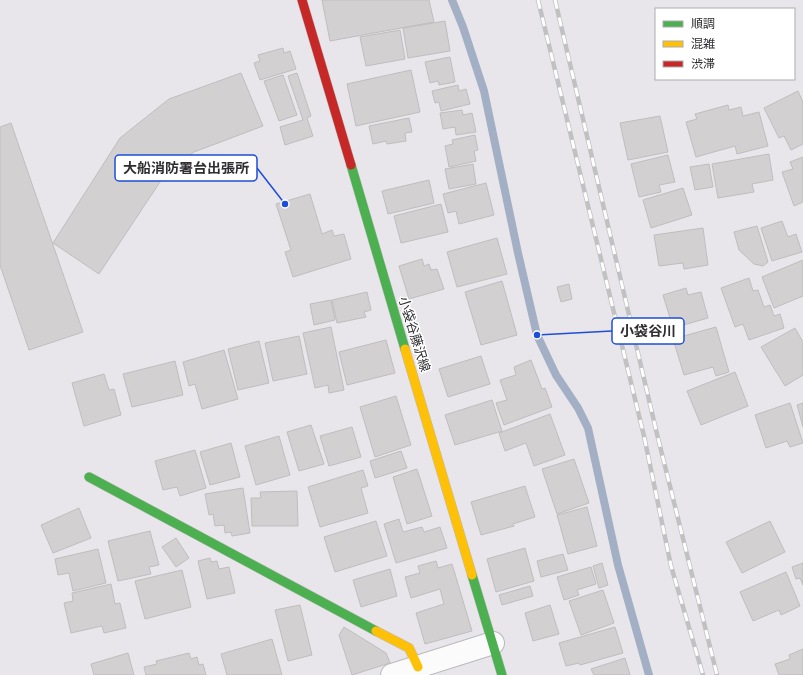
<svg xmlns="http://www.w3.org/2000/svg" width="803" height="675" viewBox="0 0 803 675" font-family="Inter,'Noto Sans JP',sans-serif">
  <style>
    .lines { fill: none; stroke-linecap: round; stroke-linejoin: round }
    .stream { stroke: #a3afc4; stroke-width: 8 }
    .building { fill: #d2d0d0; stroke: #bfbdbd }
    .street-casing { stroke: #bab9bc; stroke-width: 24 }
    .fast-casing { stroke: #bab9bc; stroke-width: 10 }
    .slow-casing { stroke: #bab9bc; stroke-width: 10 }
    .jam-casing { stroke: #bab9bc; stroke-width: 10 }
    .street { stroke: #fcfbfc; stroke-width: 22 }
    .fast { stroke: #4caf50; stroke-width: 9 }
    .slow { stroke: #ffc107; stroke-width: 9 }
    .jam { stroke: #c62828; stroke-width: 9 }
    .rail-casing { stroke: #c2c1c2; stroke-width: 4.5 }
    .rail { stroke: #fff; stroke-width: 3; stroke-dasharray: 9; stroke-linecap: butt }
    .labels { text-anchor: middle; stroke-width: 3; stroke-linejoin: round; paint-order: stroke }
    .street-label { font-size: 13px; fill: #2f2d30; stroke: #fff }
    .leader { fill: none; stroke: #1d4ed8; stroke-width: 1.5 }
    .callout-dot { fill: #1d4ed8; stroke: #fff; stroke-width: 1.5 }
    .callout { fill: #fff; stroke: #1d4ed8; stroke-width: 1.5 }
    .callout-label { font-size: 14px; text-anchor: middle; font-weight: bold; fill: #2f2d30 }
  </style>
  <rect width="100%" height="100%" fill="#e8e6ea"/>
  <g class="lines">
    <!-- stream -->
    <path class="stream" d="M452 0 463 27 484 91 518 253 537 335 556 375 578 408 588 428 618 565 649 675"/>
  </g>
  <!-- building -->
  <path class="building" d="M322 0H429L434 22 330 41Z
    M445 21 450 51 408 58 403 28Z
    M400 30 405 59 366 66 360 37Z
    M283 48 284 53 290 51 296 69 260 80 254 63 260 61 258 55Z
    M450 57 455 82 439 85 438 81 430 83 425 62Z
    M411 70 420 112 356 126 347 84Z
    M241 73 263 126 194 152 168 170 99 274 53 243 120 138 169 99Z
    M297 73 311 116 307 118 313 136 285 145 280 127 303 120 288 76Z
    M283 75 297 115 279 121 264 81Z
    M458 85 459 91 466 89 470 104 441 111 439 102 435 103 432 91Z
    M798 91 803 102V144L791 150 784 136 779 138 764 108Z
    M728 105 729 110 741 107 743 116 759 112 768 146 737 154 735 146 696 157 686 122 697 119 695 114Z
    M462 110 463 115 472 113 476 132 456 135 455 127 443 129 440 113Z
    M660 116 668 152 628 160 620 123Z
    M409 118 412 132 405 133 406 141 387 144 386 141 373 144 369 126Z
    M11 123 83 332 29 350 0 265V127Z
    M475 135 478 150 474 151 476 161 449 167 445 146 453 144 452 140Z
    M769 154 773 180 752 184 754 192 718 198 712 164Z
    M668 155 675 182 659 185 661 192 639 197 631 164Z
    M803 157V202L794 206 782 172 793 169 790 162Z
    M473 164 476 184 449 189 445 169Z
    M709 164 713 187 695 190 690 167Z
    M429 180 434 203 388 214 382 191Z
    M486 183 494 215 459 224 456 211 448 213 443 194Z
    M683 188 692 215 651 228 643 200Z
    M310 194 322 234 332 230 334 236 344 234 351 259 293 277 285 252 291 250 276 204Z
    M441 204 448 232 401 243 394 216Z
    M782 221 788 237 796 234 802 252 772 261 761 228Z
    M757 226 768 262 763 266 754 264 739 250 734 232Z
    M703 228 708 265 684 269 683 263 659 266 654 235Z
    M497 238 507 274 457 287 447 252Z
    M422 259 424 266 429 264 431 270 437 269 444 289 409 299 399 266Z
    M803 260V296L774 308 762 277Z
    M749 278 753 291 758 290 764 307 770 305 774 316 780 314 784 328 749 340 743 324 735 327 721 288Z
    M502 281 517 335 481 345 465 292Z
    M569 284 572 299 561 302 557 287Z
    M686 288 688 295 701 292 708 318 673 328 663 295Z
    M367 292 371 310 364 312 366 317 337 323 332 300Z
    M331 300 335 320 314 325 310 304Z
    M331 327 344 390 329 393 328 385 315 388 303 333Z
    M716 327 729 372 716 376 713 367 684 375 673 339Z
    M795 328 803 342V375L785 386 761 347Z
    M299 336 307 374 273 381 265 343Z
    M386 340 395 373 347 385 339 352Z
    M259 341 269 383 238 390 228 349Z
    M224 350 238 399 202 409 195 384 189 386 183 362Z
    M481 356 490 384 448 397 439 369Z
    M531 360 542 389 545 388 552 407 504 425 496 403 507 400 500 380 516 375 514 367Z
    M175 361 183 395 132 407 123 374Z
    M735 372 748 406 701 425 687 391Z
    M104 374 109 390 114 389 121 415 84 426 72 383Z
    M396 396 411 445 375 457 360 407Z
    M492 400 502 431 455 445 445 415Z
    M790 403 803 443 790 447 787 441 766 448 755 415Z
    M803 403V427L797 405Z
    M550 414 565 455 534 466 526 443 505 451 499 433Z
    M311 425 324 464 299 471 287 432Z
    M352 427 361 457 329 466 320 436Z
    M279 436 290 475 256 485 245 446Z
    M231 443 240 477 210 485 200 452Z
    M195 450 206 488 180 496 177 487 163 490 155 461Z
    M401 451 407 468 375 478 370 461Z
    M574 459 589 503 557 514 542 469Z
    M417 469 432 516 407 524 393 477Z
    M363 470 368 486 361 488 368 513 320 527 308 487Z
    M525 486 535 517 513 524 514 526 481 535 471 502Z
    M243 488 250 533 232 536 231 532 225 533 224 525 215 526 213 514 209 515 205 494Z
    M297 491 298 526H252L251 498H261L260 492Z
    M587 507 597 546 568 554 557 515Z
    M79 508 91 538 53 553 41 525Z
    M399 519 403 532 422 527 424 532 440 527 447 548 396 563 384 524Z
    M376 521 387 556 335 572 324 537Z
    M770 521 785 552 742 573 726 542Z
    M150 531 159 565 149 567 151 574 118 581 108 541Z
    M176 538 189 558 176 567 162 547Z
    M525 548 534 581 496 592 487 559Z
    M98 549 106 583 73 591 69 573 58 575 55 559Z
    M563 554 568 570 541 577 537 561Z
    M210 558 211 562 217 561 219 569 229 567 235 593 207 599 198 561Z
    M436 561 438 568 452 564 472 631 425 644 416 613 444 604 440 589 411 598 405 577 420 573 418 566Z
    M602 563 608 585 599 588 593 566Z
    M803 563V585L800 578 796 579 792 567Z
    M591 567 596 584 577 590 579 595 564 600 557 577Z
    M390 569 397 596 361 607 353 580Z
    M182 570 191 607 145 619 135 581Z
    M786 572 800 606 781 615 779 610 753 621 740 592Z
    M111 584 115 604 120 603 126 628 104 633 102 626 71 633 64 603 73 601 72 593Z
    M530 586 533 596 502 605 499 595Z
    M603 590 614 623 581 635 569 601Z
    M300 605 312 655 288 661 275 610Z
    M550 605 559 634 533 641 525 613Z
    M344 627 386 653 390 663 352 675 339 635Z
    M615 627 623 653 580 665 579 663 566 666 559 643Z
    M272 639 282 675H227L221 654Z
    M803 649V675H779L775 664 790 659 789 655Z
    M128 653 134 675H94L91 664Z
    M189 653 191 659 197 657 199 665 203 664 206 675H146L144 667 157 664 156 661Z
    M625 658 630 675H594L591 669Z"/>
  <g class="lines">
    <!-- street casing -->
    <g class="street-casing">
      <path id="street" d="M392 675 493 643"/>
    </g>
    <!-- fast casing -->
    <g class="fast-casing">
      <path id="fast" d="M351 165 405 349
        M89 477 376 631
        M472 575 502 675"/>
    </g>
    <!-- slow casing -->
    <g class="slow-casing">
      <path id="slow" d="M405 349 472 575
        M376 631 409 648 418 667"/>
    </g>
    <!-- jam casing -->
    <g class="jam-casing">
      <path id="jam" d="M302 0 351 165"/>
    </g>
    <!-- street -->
    <use href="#street" class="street"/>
    <!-- fast -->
    <use href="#fast" class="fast"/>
    <!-- slow -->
    <use href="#slow" class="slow"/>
    <!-- jam -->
    <use href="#jam" class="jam"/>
    <!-- rail casing -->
    <g class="rail-casing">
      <path id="rail" d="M538 0 644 436 671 566 703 675
        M555 0 657 434 717 675"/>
    </g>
    <!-- rail -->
    <use href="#rail" class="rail"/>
  </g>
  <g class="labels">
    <!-- street labels -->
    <g class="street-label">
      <text transform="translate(415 334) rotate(73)" y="5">小袋谷藤沢線</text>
    </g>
  </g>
  <!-- callouts -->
  <path class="leader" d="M285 204L257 168M537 335L612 331"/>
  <g class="callout-dot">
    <circle cx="285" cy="204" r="4"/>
    <circle cx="537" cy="335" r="4"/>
  </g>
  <g class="callout">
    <rect x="115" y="155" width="142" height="26" rx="4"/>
    <rect x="612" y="318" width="72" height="26" rx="4"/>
  </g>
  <g class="callout-label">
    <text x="186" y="173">大船消防署台出張所</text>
    <text x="648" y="336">小袋谷川</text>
  </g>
  <!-- legend -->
  <rect x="655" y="8" width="140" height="72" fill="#ffffff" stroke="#acabac"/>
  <rect x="663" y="21" width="20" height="6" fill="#4caf50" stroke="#acabac"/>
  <text x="691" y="28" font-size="12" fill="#2f2d30">順調</text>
  <rect x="663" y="41" width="20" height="6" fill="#ffc107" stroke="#acabac"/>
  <text x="691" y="48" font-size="12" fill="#2f2d30">混雑</text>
  <rect x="663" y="61" width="20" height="6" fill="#c62828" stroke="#acabac"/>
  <text x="691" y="68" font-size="12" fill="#2f2d30">渋滞</text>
</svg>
